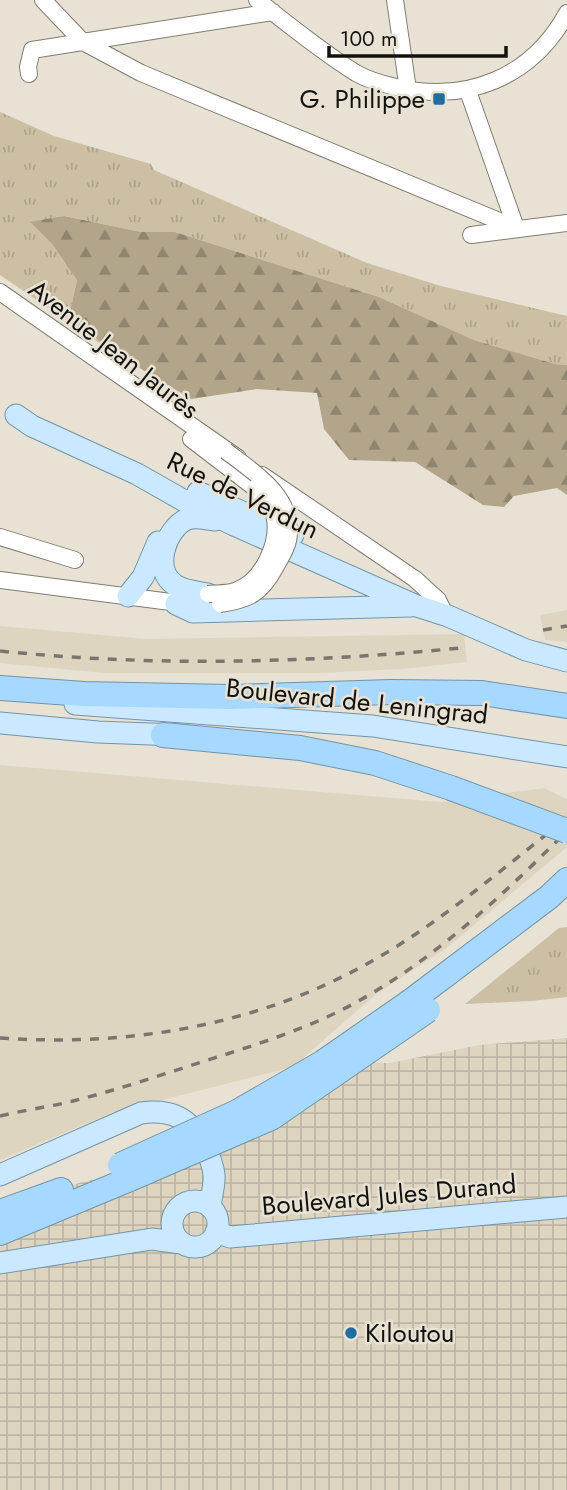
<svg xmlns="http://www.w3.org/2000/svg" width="567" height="1490" viewBox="0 0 567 1490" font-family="Jost,sans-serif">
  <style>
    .built { fill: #ded5c1 }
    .industrial { fill: url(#industrial-grid) }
    .grass { fill: url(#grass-tufts) }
    .forest { fill: url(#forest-firs) }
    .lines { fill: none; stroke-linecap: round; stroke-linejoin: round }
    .minor-casing { stroke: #817c70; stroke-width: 18 }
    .major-casing { stroke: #7493ab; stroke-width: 23 }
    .highway-casing { stroke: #7493ab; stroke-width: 26 }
    .minor { stroke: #fff; stroke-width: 16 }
    .major { stroke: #cae8ff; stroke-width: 21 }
    .highway { stroke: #a7d8ff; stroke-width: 24 }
    .rail { stroke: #7a766e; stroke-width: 3.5; stroke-dasharray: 9 9; stroke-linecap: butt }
    .minor-bridge-casing { stroke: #817c70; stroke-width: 18; stroke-linecap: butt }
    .highway-bridge-casing { stroke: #7493ab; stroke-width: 26; stroke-linecap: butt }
    .minor-bridge { stroke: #fff; stroke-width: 16 }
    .highway-bridge { stroke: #a7d8ff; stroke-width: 24 }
    .poi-dot { fill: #226da0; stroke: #e8e2d5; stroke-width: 2.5 }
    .labels { text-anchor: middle; stroke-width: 5; stroke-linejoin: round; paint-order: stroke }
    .poi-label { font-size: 26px; fill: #14120e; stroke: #e8e2d5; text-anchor: end }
    .street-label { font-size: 26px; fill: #14120e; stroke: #e8e2d5 }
  </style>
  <defs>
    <pattern id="industrial-grid" width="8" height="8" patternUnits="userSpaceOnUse" patternTransform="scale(1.75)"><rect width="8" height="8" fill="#ded5c1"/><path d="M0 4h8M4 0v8" fill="none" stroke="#beb6a5"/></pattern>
    <pattern id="grass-tufts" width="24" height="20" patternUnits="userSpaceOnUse" patternTransform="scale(1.75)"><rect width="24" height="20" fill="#ccbfa3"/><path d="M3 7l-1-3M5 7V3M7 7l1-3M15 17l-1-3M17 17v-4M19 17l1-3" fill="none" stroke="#aea38b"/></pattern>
    <pattern id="forest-firs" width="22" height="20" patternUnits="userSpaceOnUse" patternTransform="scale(1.75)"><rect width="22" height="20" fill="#b2a589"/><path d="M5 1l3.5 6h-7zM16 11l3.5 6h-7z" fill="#90856e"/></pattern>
  </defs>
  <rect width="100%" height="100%" fill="#e8e2d5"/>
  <!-- built -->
  <path class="built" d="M567 610V642L545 640 540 615Z
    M0 626 147 639 464 634 467 662 402 669 320 673H103L0 663Z
    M0 765 441 802 544 788 567 799V847L448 947 375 995 293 1067 111 1113 0 1160Z"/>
  <!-- industrial -->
  <path class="industrial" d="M567 1038V1490H0V1204L121 1172 313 1061 390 1063 479 1045Z"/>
  <!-- grass -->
  <path class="grass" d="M0 112 54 136 151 164 154 170 367 263 441 286 567 316V365L555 364 474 340 379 297 175 232H141L64 216 31 223 52 244 77 280 70 312 105 347 0 275Z
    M567 927V997L532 1001 465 1004 559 928Z"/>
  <!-- forest -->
  <path class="forest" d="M64 216 141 232H175L379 297 474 340 555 364 567 365V495L557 488 514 496 504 507 483 505 415 462 349 460 324 429 317 393 257 389 191 399 105 347 70 312 77 280 52 244 30 222Z"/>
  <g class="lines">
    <!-- minor casing -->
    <g class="minor-casing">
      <path id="minor" d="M43 0 83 42 141 73 516 228
        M257 0C289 25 322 52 356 73 368 80 382 84 396 87 467 104 532 77 567 13
        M395 0 408 90
        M29 74 28 67 32 50 273 12
        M468 91 516 228
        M471 235 567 223
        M0 292 238 458
        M191 439 255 488
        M262 475 415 579 438 600 445 614
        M0 537 75 560
        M0 580 186 604"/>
    </g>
    <!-- major casing -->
    <g class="major-casing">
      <path id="major" d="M16 415 32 426 137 474 188 503 234 525 417 606 448 616 526 650 567 661
        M198 492 293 535
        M208 594C198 592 184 591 175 585 152 570 165 529 187 519 195 516 206 519 215 520
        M128 596 143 577 158 542
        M176 604 193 612 411 606
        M75 704 373 726 567 757
        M0 723 98 732 177 735
        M0 1175 141 1113C170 1109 189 1117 203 1144 208 1153 213 1164 214 1175 215 1184 211 1197 210 1207
        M172 1224a23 23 0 1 1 46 0a23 23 0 1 1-46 0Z
        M216 1232 230 1237 567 1207
        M0 1263 152 1239 181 1243"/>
    </g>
    <!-- highway casing -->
    <g class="highway-casing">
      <path id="highway" d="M0 688 84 694 230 697 391 692 482 693 567 706
        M163 735 300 748 375 763 451 788
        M411 1001 549 897 567 880
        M0 1212 61 1190
        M0 1233 130 1179"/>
    </g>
    <!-- minor -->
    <use href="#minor" class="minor"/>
    <!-- major -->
    <use href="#major" class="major"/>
    <!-- highway -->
    <use href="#highway" class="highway"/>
    <!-- rail -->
    <path class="rail" d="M543 630 567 626
      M0 651C154 667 307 663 460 648
      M0 1038C133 1047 263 1025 379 957 446 918 506 866 567 818
      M0 1116C24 1110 49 1107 73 1101 117 1090 161 1075 205 1061 255 1045 307 1029 353 1004 433 961 503 895 567 831"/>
    <!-- minor-bridge casing -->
    <g class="minor-bridge-casing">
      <path id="minor-bridge" d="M208 594C216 593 227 594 235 591 263 582 281 541 274 514 271 502 263 496 255 488
        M220 604C248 600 261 594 275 568 281 557 289 545 289 533 291 494 252 471 226 451"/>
    </g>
    <!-- highway-bridge casing -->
    <g class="highway-bridge-casing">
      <path id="highway-bridge" d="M451 788 567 831
        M120 1165 237 1112 322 1063 411 1001
        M130 1179 271 1118 428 1010"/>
    </g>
    <!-- minor-bridge -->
    <use href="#minor-bridge" class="minor-bridge"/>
    <!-- highway-bridge -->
    <use href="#highway-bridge" class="highway-bridge"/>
  </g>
  <!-- markers -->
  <g class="poi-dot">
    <rect x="432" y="92" width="14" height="14" rx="3.5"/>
    <circle cx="351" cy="1333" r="7"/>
  </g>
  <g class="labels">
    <!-- poi labels -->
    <g class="poi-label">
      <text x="425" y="108">G. Philippe</text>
      <text x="365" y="1342" text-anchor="start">Kiloutou</text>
    </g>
    <!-- street labels -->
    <g class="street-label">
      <text transform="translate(114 349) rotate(38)" y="9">Avenue Jean Jaurès</text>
      <text transform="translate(243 495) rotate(26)" y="9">Rue de Verdun</text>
      <text transform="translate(357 701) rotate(6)" y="9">Boulevard de Leningrad</text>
      <text transform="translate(389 1195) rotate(-5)" y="9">Boulevard Jules Durand</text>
    </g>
  </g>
  <!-- scale -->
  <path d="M329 46v10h177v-10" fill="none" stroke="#14120e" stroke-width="3.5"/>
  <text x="340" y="46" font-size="21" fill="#14120e" stroke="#e8e2d5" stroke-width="5" paint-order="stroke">100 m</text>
</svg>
